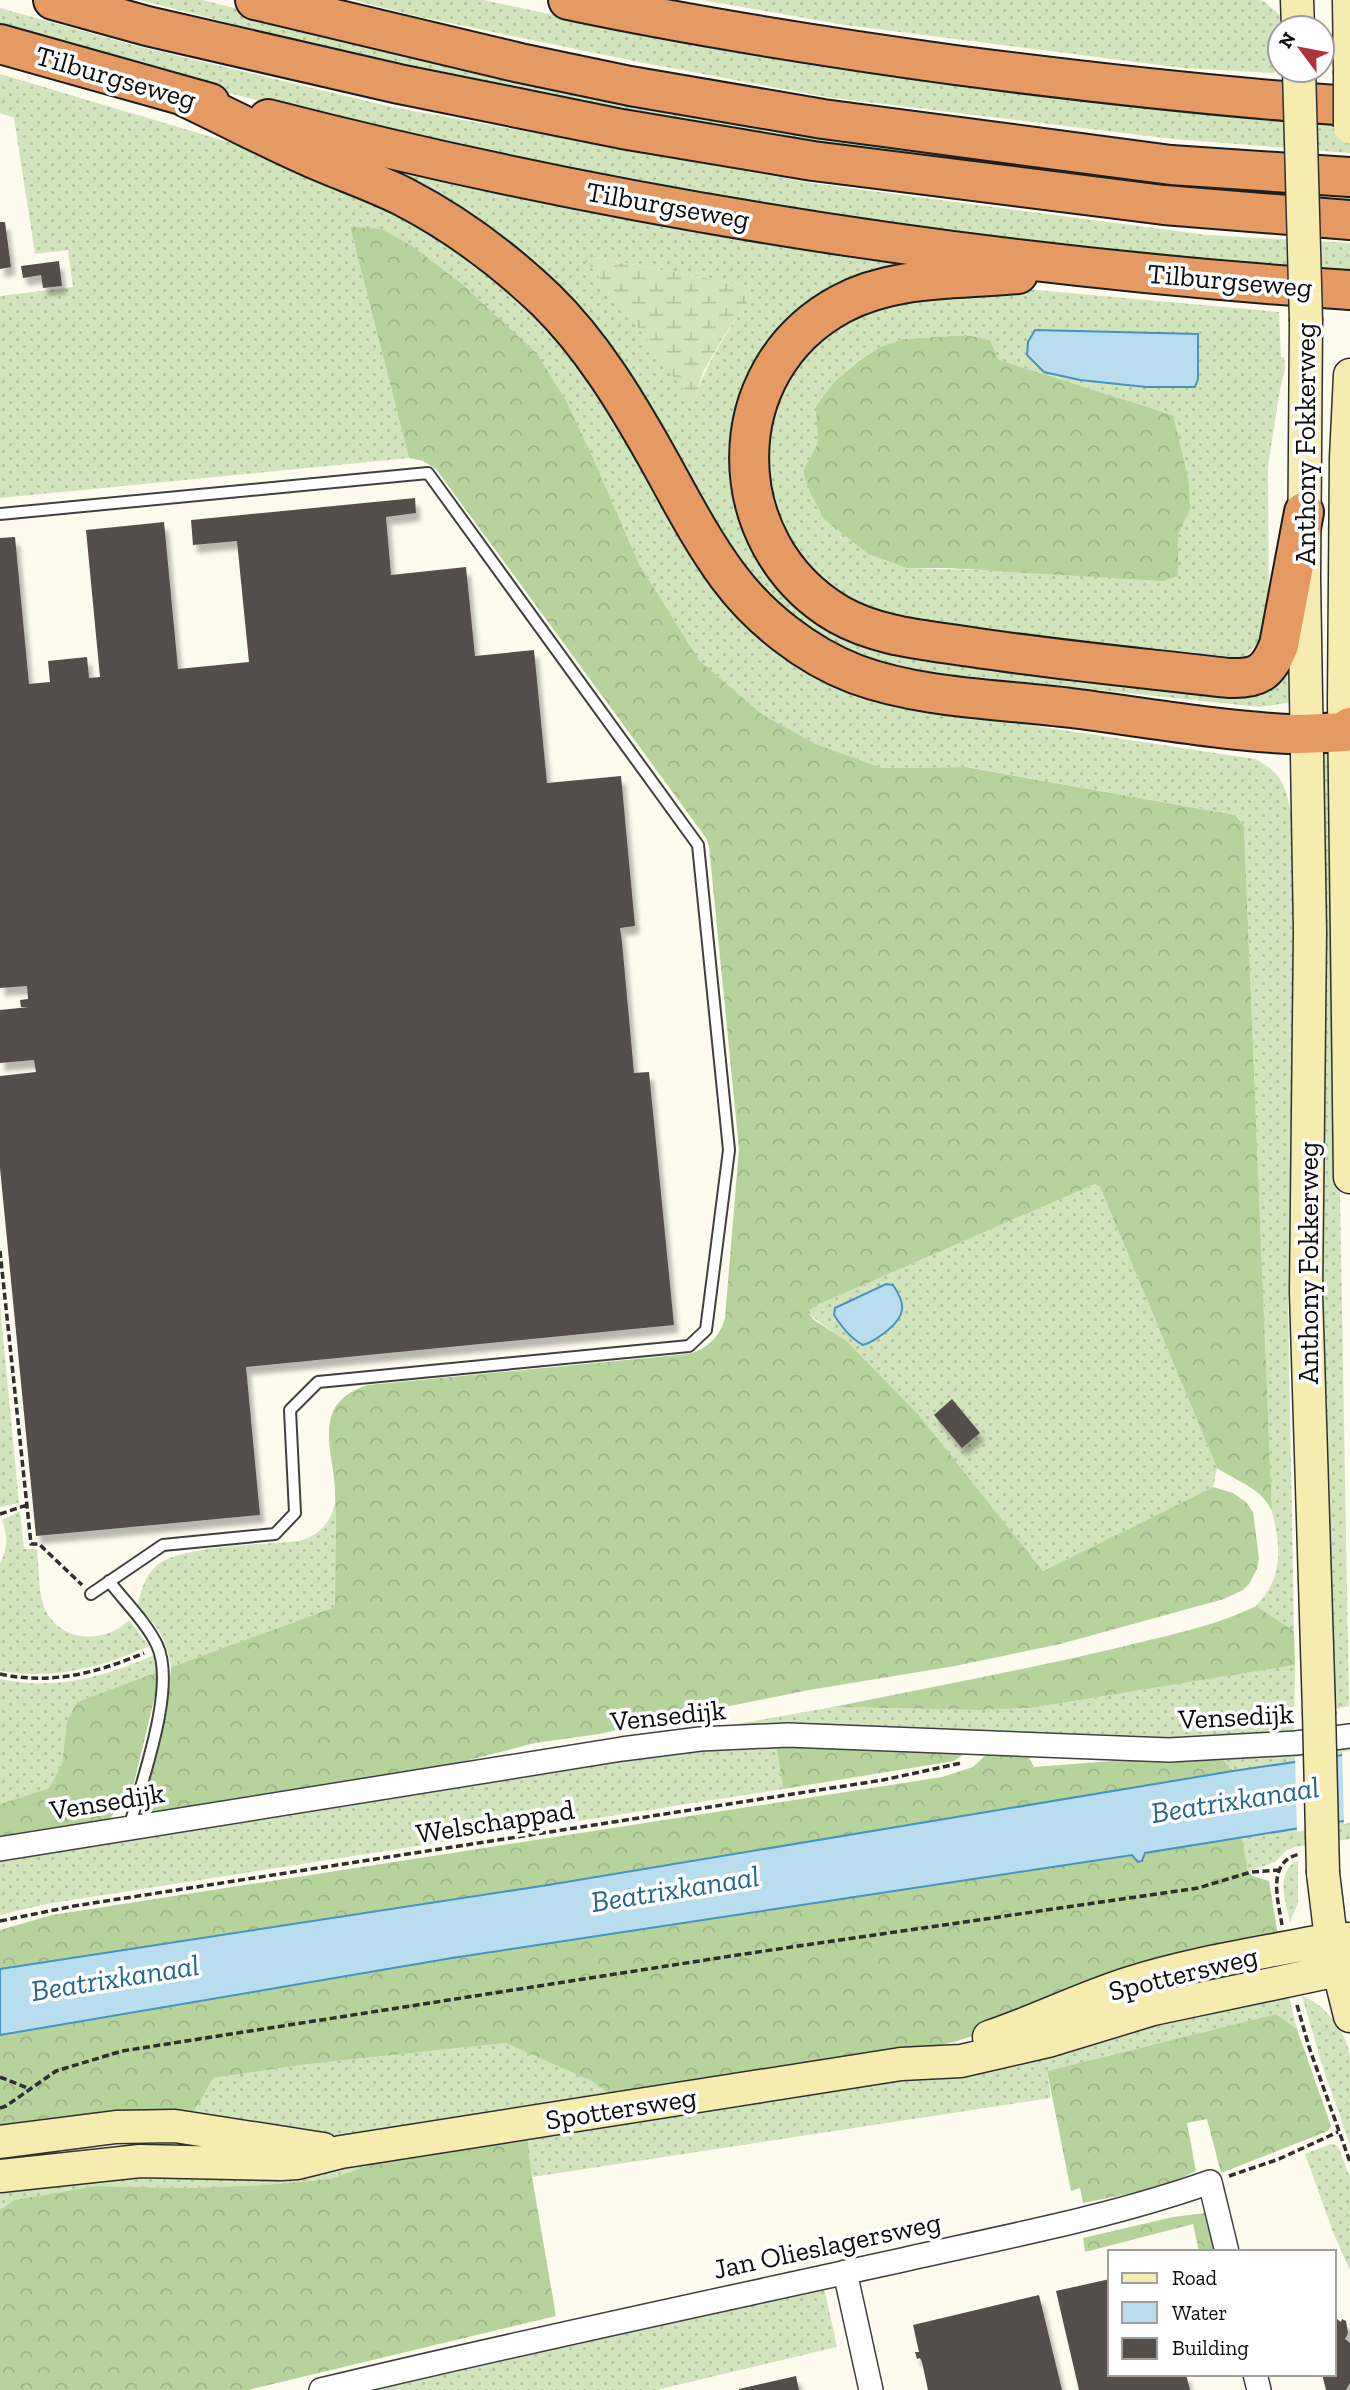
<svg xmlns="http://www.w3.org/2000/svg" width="1350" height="2390" viewBox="0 0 1350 2390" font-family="'Zilla Slab',serif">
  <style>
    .grass { fill: url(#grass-dots); fill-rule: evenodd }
    .forest { fill: url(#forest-crowns) }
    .wetland { fill: url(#wetland-marsh) }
    .water { fill: #b8ddef; stroke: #4793bf; stroke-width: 2 }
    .pier { fill: #fdfaee }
    .building { fill: #544e4a; filter: url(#shadow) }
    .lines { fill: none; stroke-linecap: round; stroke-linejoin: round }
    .lane-casing { stroke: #404040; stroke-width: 14 }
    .street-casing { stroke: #404040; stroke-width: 26 }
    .secondary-casing { stroke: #2f2f2f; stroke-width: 35 }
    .highway-casing { stroke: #1e1e1e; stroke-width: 42 }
    .path { stroke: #2f2f2f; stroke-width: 3.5; stroke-dasharray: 7 3.5; stroke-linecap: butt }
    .lane { stroke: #fff; stroke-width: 10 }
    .street { stroke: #fff; stroke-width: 23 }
    .secondary { stroke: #f7ecb0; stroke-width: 32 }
    .highway { stroke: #e59a64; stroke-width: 38 }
    .secondary-bridge-casing { stroke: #2f2f2f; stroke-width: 35; stroke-linecap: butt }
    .secondary-bridge { stroke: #f7ecb0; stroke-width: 32 }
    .labels { text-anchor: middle; stroke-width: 7; stroke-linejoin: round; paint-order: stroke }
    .street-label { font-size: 28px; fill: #0d0d0d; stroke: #fff }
    .water-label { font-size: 30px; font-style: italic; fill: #236591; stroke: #fff }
  </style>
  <defs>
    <pattern id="grass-dots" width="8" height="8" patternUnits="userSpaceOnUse" patternTransform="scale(1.75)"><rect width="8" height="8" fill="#d2e4bb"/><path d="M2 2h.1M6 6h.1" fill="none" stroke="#b3c2a0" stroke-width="1.8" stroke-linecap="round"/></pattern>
    <pattern id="forest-crowns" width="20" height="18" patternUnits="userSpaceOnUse" patternTransform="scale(1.75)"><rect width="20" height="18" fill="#b7d39c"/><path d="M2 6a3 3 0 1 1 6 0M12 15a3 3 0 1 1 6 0" fill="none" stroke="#9cb485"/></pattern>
    <pattern id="wetland-marsh" width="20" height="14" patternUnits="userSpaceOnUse" patternTransform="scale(1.75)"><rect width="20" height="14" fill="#d2e4bb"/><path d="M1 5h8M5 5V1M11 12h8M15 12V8" fill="none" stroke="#b3c2a0"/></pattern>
    <filter id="shadow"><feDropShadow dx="4.5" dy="8" stdDeviation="2" flood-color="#0004"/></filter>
  </defs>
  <rect width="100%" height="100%" fill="#fdfaee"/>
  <!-- grass -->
  <path class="grass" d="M140 0H202L408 51 1350 193V204L1169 190 819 148 403 68Z
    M353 0H483L639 33 836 67 1179 112 1350 126V153L1173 139 826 97 634 61 416 16Z
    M702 0H1259L1265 2 1281 16 1274 73 1183 68 845 25Z
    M0 8 133 45 392 107 811 183 1207 235 1350 243V272L1203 260 803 213 381 132 120 65 0 29Z
    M0 74 316 168 398 202 566 332 748 615 982 718 1255 759C1284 774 1286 787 1292 818L1293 991 1288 1302 1294 1631 1256 1606C1284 1576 1281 1549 1272 1511L1244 826 1237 815 967 767 882 768 816 744 763 715 699 660 639 564 593 458 350 227 409 458 0 498V296L73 287 68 250 35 254 14 118 0 113Z
    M295 143 960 270 790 334 749 511 868 639 1290 664 1293 702 1260 707 910 670 859 658 763 603 578 322ZM597 258 749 286 752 296C727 332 707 361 693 403L627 312 586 260Z
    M1025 289 1279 312 1281 357H1284L1285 369 1280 389 1268 466 1269 617C1263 636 1257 649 1240 660L887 624 798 570 756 452 780 373 860 304ZM966 335 990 340 999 360 1173 415 1190 509 1178 535V576L908 568 868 554 824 519 803 471 818 443 817 405 835 381 860 359 882 346 903 339Z
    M1322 740 1332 741 1349 1706 1330 1710 1320 1264 1325 1081V916Z
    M1095 1184 1100 1187 1217 1468 1213 1487 1043 1571 918 1414 845 1341 806 1312 815 1306Z
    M0 1305 19 1503 0 1507Z
    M335 1504V1607L171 1667C167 1642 157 1622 137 1607 141 1593 143 1579 155 1567 177 1545 265 1545 299 1541 320 1535 329 1524 335 1504Z
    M20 1511 24 1549H37C39 1566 38 1587 43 1604 56 1642 103 1646 129 1620L149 1646C101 1668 53 1680 0 1671V1563C8 1549 8 1535 2 1520Z
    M154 1655 157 1672 77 1702 67 1721 62 1764 49 1788 0 1804V1679C54 1691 105 1677 154 1655Z
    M1295 1665 1294 1734 1151 1740 708 1729 833 1707 978 1710 1031 1708Z
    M776 1744 783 1789 46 1904 0 1915V1856L691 1748Z
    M1350 1744V1754L1233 1771 1217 1753Z
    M1350 1820V1839L1295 1847 1287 1850 1275 1862 1248 1872 1242 1838Z
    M1298 1860V1903L1290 1922C1286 1901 1274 1873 1298 1860Z
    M1302 1996C1325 2004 1347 2032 1350 2057 1350 2086 1350 2116 1350 2145L1322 2065Z
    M1289 1997 1297 2029 1276 2014 1047 2071 1051 2098 532 2177 527 2134 1144 2026 1263 1999Z
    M506 2043 593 2082 611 2095 378 2134 303 2136 190 2118 212 2078 309 2064Z
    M1331 2144 1336 2145 1339 2149 1350 2177V2270L1333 2232 1305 2154Z
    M391 2157 330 2179 264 2185 189 2188 96 2186 14 2200 0 2210V2185Z
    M824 2288 837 2347 656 2390H373L575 2341Z"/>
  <!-- forest -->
  <path class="forest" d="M350 227 381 229 412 246 463 285 537 354 566 401 593 458 639 564 699 660 763 715 816 744 882 768 966 767 1236 815 1244 826 1272 1511C1260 1486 1237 1482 1217 1468L1100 1187 1095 1184 815 1306 807 1312 814 1320 845 1340 918 1414 1043 1571 1213 1487 1233 1493 1246 1502 1253 1512 1259 1558 1257 1569 1249 1584 1243 1590 1224 1599 1060 1644 955 1666 809 1690 665 1719 599 1734 535 1743 392 1780 154 1818 143 1804 169 1689 171 1667 335 1607C335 1568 336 1528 335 1489 334 1465 324 1437 332 1414 338 1398 352 1390 368 1385L688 1354C706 1350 720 1337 725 1318L739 1149 709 846 706 838 671 790 436 469 423 461 409 458Z
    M966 335 990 340 999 360 1173 415 1189 483 1190 509 1178 535V576L1163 581 947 568H907L868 554 824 519 810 492 803 471 818 443 816 406 835 381 861 359 882 346 903 339Z
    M1256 1606 1294 1631 1295 1665 1031 1708 978 1710 833 1707C928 1688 1023 1670 1117 1648 1160 1637 1217 1626 1256 1606Z
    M157 1672V1687L134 1783 106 1825 0 1842V1804L49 1788 62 1764 67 1721 77 1702Z
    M776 1744 971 1749 954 1761 783 1789Z
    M990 1751 1026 1752 1034 1767 1217 1753 1233 1771 548 1885 0 1969V1930L52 1915 942 1777 973 1767Z
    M1242 1838 1248 1872 1253 1876 1269 1881 1278 1935 954 2042 907 2052 611 2095 593 2082 506 2043 309 2064 213 2078 190 2118 0 2131V2035L452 1958Z
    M1276 2014 1297 2029 1331 2126 1328 2131 1221 2173 1207 2119 1187 2123 1196 2171 1162 2187 1083 2203 1080 2188 1071 2191 1047 2071Z
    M527 2134 532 2177 556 2316 248 2390H0V2210L14 2200 96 2186 189 2188 264 2185 330 2179 391 2157Z
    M1205 2213 1211 2215 1220 2252H1199L1193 2224 1085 2252 1083 2238 1173 2217Z"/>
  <!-- wetland -->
  <path class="wetland" d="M597 258 749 286 752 296 724 336 703 372 693 404 627 312 585 260Z"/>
  <!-- water -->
  <path class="water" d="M1035 330 1198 334V379L1195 387H1146L1080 380 1044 372 1027 355 1028 342Z
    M886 1284 893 1285C906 1304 906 1315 888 1330 879 1337 873 1342 863 1345 850 1338 842 1327 834 1315L835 1308Z
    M1350 1754V1820L1145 1853 1142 1861 1138 1862 1132 1855 452 1958 0 2035V1969L548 1885 1233 1771Z"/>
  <!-- pier -->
  <path class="pier" d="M1350 1751V1823L1344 1824 1342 1752Z
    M1337 1752 1338 1825 1297 1832 1295 1757Z"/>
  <!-- building -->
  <path class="building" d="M0 222H5L11 267 0 269Z
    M59 261 62 286 43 288 41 275 23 278 21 266Z
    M415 498 416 513 386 517 391 575 466 567 475 656 534 650 547 783 621 776 635 926 620 928 622 942 634 1073 649 1072 674 1325 246 1367 260 1515 36 1536 0 1168V1076L36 1072 34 1060 0 1063V1010L29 1007H21L20 1000 28 999 27 986 0 988V538L15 537 29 684 50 682 48 661 87 657 89 678 100 677 86 530 164 522 178 669 249 662 237 541 193 545 191 520Z
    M952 1399 980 1433 962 1448 934 1415Z
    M1110 2279V2374H1186L1190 2390H1079L1056 2291Z
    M1039 2295 1062 2390H928L922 2362 920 2358 917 2359 915 2352H919L913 2325Z
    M1337 2319 1341 2322 1342 2319 1346 2321 1348 2333 1345 2339 1350 2343V2383L1346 2390H1326L1322 2374H1334V2321Z
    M796 2376 799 2390H739V2389Z"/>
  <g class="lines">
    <!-- lane casing -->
    <g class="lane-casing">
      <path id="lane" d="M0 514 428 473 698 845 729 1150 706 1330 689 1346 318 1382 290 1410 295 1513 275 1534 163 1545 91 1594
        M109 1581C125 1602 146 1622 157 1645 177 1687 141 1783 129 1828"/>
    </g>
    <!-- street casing -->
    <g class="street-casing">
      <path id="street" d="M0 1849 622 1749 700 1739 788 1735 1169 1750 1296 1743 1350 1736
        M845 2272 871 2390
        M1255 2374 1259 2390
        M321 2390C511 2344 702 2304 893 2262 999 2238 1108 2218 1210 2182L1227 2252"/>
    </g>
    <!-- secondary casing -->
    <g class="secondary-casing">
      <path id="secondary" d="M1297 0 1298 28
        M1349 0 1350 71
        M1306 321 1304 578 1310 932 1306 1293 1319 1712
        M1350 375 1346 458 1344 703 1350 1177
        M1323 1873 1331 1939 1350 2016
        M989 2037C1037 2021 1082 1998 1130 1983 1195 1962 1264 1953 1331 1939H1350
        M0 2142 116 2127 175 2126 323 2149
        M0 2176 140 2161 281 2164 297 2163 341 2152 901 2064 961 2061 1048 2041 1153 2009 1338 1970 1350 1961"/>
    </g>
    <!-- highway casing -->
    <g class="highway-casing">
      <path id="highway" d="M53 0 147 26 399 84 622 129 813 161 1164 205 1350 220
        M255 0 520 63 630 86 823 119 1171 165 1350 177
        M568 0C696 27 825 47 955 65 1086 82 1218 97 1350 106
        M0 44 210 103
        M185 97C230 118 274 142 319 161 347 173 376 183 404 197 456 224 503 259 546 300 591 344 625 400 656 455 679 496 700 538 728 576 759 618 806 655 855 674 923 699 1000 699 1071 708 1143 717 1215 730 1288 734 1307 734 1326 733 1345 732L1350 727
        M268 119C622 210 986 266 1350 290
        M1018 274C959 280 895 275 841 304 718 370 720 544 838 614 878 637 926 640 971 647 1057 660 1143 668 1229 678 1258 679 1268 673 1279 645L1304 512"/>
    </g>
    <!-- path -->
    <path class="path" d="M0 1251 31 1544H39L82 1585
      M0 1514 27 1505
      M0 1674C51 1685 97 1673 144 1653
      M0 1921 74 1906 883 1780 961 1763
      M1282 1925C1278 1900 1266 1861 1300 1854
      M1297 2005 1309 2047 1350 2162
      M0 2077 30 2089
      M0 2108 6 2106 56 2071 122 2051 744 1954 1198 1888 1251 1872 1279 1870
      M1229 2176 1279 2159 1338 2132"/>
    <!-- lane -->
    <use href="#lane" class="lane"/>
    <!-- street -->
    <use href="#street" class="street"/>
    <!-- secondary -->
    <use href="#secondary" class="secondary"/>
    <!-- highway -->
    <use href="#highway" class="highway"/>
    <!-- secondary-bridge casing -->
    <g class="secondary-bridge-casing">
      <path id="secondary-bridge" d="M1299 70 1306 321
        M1350 71V127
        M1319 1712 1323 1873"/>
    </g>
    <!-- secondary-bridge -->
    <use href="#secondary-bridge" class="secondary-bridge"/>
  </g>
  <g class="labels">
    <!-- street labels -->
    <g class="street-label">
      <text transform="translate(116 77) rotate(16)" y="10">Tilburgseweg</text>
      <text transform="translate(668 205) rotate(10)" y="10">Tilburgseweg</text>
      <text transform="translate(1230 280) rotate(5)" y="10">Tilburgseweg</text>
      <text transform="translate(1305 444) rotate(-90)" y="10">Anthony Fokkerweg</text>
      <text transform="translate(1308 1263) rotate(-90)" y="10">Anthony Fokkerweg</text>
      <text transform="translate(668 1715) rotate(-6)" y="10">Vensedijk</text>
      <text transform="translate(1236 1716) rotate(-3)" y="10">Vensedijk</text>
      <text transform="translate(107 1801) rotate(-9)" y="10">Vensedijk</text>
      <text transform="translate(495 1821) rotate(-9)" y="10">Welschappad</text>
      <text transform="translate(1183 1973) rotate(-14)" y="10">Spottersweg</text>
      <text transform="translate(621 2108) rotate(-9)" y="10">Spottersweg</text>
      <text transform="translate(827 2245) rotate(-12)" y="10">Jan Olieslagersweg</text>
    </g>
    <!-- water labels -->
    <g class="water-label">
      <text transform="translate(1235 1800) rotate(-9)" y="10">Beatrixkanaal</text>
      <text transform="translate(675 1889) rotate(-9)" y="10">Beatrixkanaal</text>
      <text transform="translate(115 1978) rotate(-9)" y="10">Beatrixkanaal</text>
    </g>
  </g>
  <!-- legend -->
  <rect x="1108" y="2250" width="228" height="126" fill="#ffffff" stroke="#9e9e9e" stroke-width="2"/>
  <rect x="1122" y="2273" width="35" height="10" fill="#f7ecb0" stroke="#9e9e9e" stroke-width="2"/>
  <text x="1172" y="2285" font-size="21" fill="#0d0d0d">Road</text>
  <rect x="1122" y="2302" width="35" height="21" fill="#b8ddef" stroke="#9e9e9e" stroke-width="2"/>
  <text x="1172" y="2320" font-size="21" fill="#0d0d0d">Water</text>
  <rect x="1122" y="2338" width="35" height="21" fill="#544e4a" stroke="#9e9e9e" stroke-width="2"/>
  <text x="1172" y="2355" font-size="21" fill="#0d0d0d">Building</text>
  <!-- north arrow -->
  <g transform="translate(1301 49) rotate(302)"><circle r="33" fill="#ffffff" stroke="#9e9e9e" stroke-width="2"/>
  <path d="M0-5L12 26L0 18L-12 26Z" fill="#ae333e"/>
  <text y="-10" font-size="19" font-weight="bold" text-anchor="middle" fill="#0d0d0d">N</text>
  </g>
</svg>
